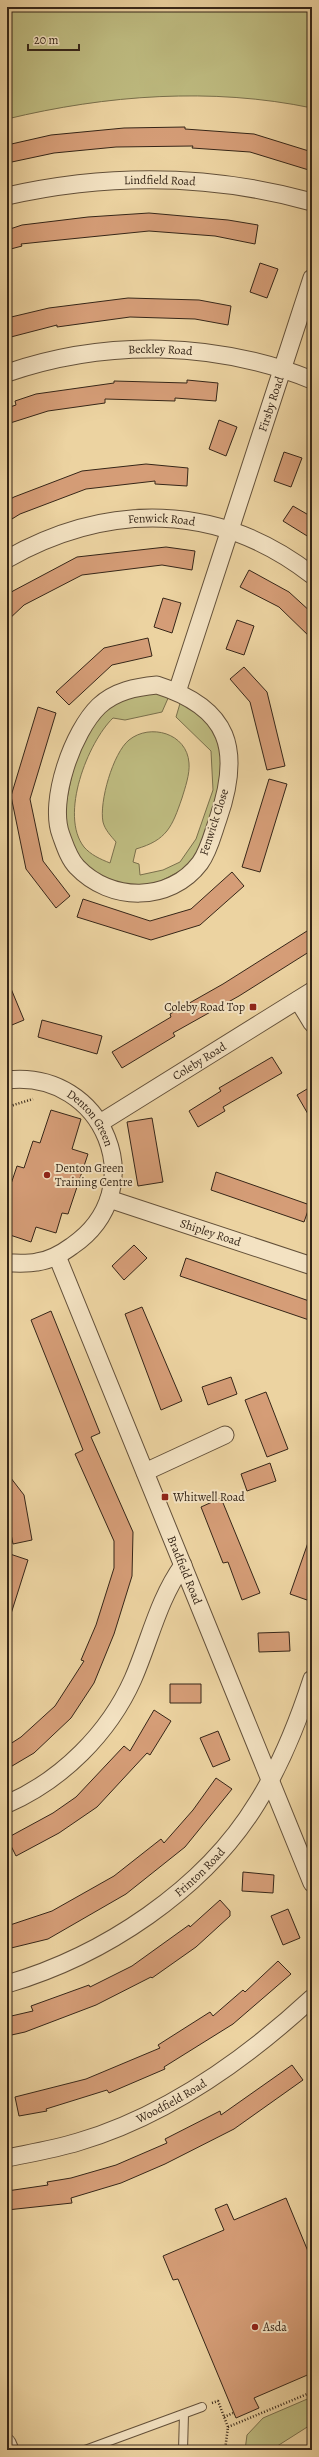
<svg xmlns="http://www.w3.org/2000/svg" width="319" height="2457" viewBox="0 0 319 2457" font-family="Alegreya,serif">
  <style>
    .green { fill: #bebb80; stroke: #7a704c }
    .building { fill: #d59d77; stroke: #362618 }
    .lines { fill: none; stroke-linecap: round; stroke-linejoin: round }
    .service-casing { stroke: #64513a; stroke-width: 10 }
    .minor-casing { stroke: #64513a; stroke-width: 19 }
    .path { stroke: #362618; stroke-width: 2.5; stroke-dasharray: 1 2; stroke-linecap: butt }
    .service { stroke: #f3e2c2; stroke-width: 8 }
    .minor { stroke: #f3e2c2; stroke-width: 17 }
    .poi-dot { fill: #8f2418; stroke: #f3e2c2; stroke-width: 1.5 }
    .labels { text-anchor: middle; stroke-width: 4; stroke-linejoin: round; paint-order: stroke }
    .street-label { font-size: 12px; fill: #362618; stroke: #f3e2c2 }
    .poi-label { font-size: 12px; fill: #362618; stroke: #f3e2c2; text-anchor: start }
  </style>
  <rect width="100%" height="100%" fill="#ecd3a1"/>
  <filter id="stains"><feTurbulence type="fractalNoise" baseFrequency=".005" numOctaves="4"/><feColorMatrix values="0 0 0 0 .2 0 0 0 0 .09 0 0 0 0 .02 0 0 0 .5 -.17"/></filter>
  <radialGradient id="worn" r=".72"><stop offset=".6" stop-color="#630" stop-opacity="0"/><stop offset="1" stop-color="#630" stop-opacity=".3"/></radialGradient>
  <!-- green -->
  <path class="green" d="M7 7H312V108C212 87 106 95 7 119Z
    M157 691 169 696 162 712 125 720 113 718C88 742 59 815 84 847 91 855 100 859 110 863L116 842C111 836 105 830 103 822 99 802 113 753 129 740 150 723 187 733 189 763 190 774 185 788 182 798 172 827 167 840 136 849L133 862 139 864 140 875 163 870 180 862 196 839 213 790 211 751 176 717 181 700 204 716 221 744 222 776 211 822 194 858 182 870 157 883 131 887 99 875 86 864 73 848 67 833 64 813 75 760 90 728 113 702Z
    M312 2397V2424L271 2450H245L247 2435 263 2418Z"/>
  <!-- building -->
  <path class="building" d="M185 127V129L254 134 312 152V171L250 152 192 148 193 146 116 147 54 153 7 163V145L51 135 124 128Z
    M149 213 228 220 258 225 255 244 215 236 149 231 40 242 21 244 22 246 7 250V230L22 225 88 217Z
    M260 263 278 269 267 298 250 292Z
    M128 298 199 300 231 306 228 325 195 319 130 317 57 327V325L7 338V318L49 308Z
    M187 380 218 383 216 401 175 398V401L105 399V403L48 411 7 424V408L16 405 15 401 36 394 114 383V381L187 383Z
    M219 420 237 427 226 456 209 449Z
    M284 452 302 458 291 487 274 481Z
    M146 464 188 468 187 486 155 484V481L86 489 20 514 7 522V501L14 497 82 471Z
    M293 506 312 517V539L283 521Z
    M166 547 195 551 192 570 162 565 82 575 24 605 7 621V596L13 591 77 557Z
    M249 570 289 592 312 613V639L279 607 240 587Z
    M163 598 181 603 172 633 154 627Z
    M237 620 254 626 244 655 226 649Z
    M148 638 152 656 112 665 69 705 56 692 104 648Z
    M244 667 267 692 285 766 267 770 250 702 230 679Z
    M38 707 56 713 30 799 43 861 70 896 56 908 26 869 11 796Z
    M269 779 287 784 260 872 242 867Z
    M232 872 244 886 200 925 151 940 77 917 83 899 150 921 191 909Z
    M307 931 312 939V950L239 996 173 1033 175 1036 122 1068 112 1052 171 1017 170 1014 223 984Z
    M7 979 24 1020 7 1027Z
    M42 1020 102 1036 97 1054 38 1037Z
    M272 1057 282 1073 223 1107 225 1111 198 1127 189 1111 221 1091 219 1088Z
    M312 1086V1121L297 1095Z
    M51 1110 81 1119 72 1149 88 1154 68 1214 62 1213 56 1233 36 1227 31 1242 7 1234V1196L17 1166 24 1168 33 1141 40 1143Z
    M152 1118 163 1182 138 1186 127 1122Z
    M216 1172 310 1205 304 1222 211 1190Z
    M134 1245 147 1258 124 1280 112 1266Z
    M186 1258 312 1302V1321L180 1276Z
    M142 1307 182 1401 161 1410 125 1314Z
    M51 1311 100 1433 91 1437 133 1532 132 1576 114 1634 94 1683 71 1718 34 1753 7 1769V1746L21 1737 55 1706 84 1661 81 1660 96 1625 114 1568V1541L75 1454 83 1450 31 1320Z
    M231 1377 237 1394 208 1405 202 1387Z
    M266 1392 288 1449 267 1457 245 1400Z
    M270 1463 276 1481 247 1491 241 1474Z
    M7 1473 24 1495 32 1540 13 1544 7 1514Z
    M221 1498 260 1593 242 1600 228 1562 223 1563 201 1507Z
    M310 1537 312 1586 307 1600 290 1594Z
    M7 1553 28 1560 10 1617 7 1616Z
    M289 1632 290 1651 259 1652 258 1633Z
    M170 1684H201V1703H170Z
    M154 1710 171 1721 150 1755 147 1753 97 1807 59 1833 16 1856 7 1838 53 1813 76 1797 124 1746 130 1751Z
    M218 1731 230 1760 213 1767 200 1738Z
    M216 1778 232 1789 185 1847 126 1894 48 1939 7 1949V1926L52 1911 114 1876 161 1839 164 1843 193 1810Z
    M243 1872 274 1875 273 1893 242 1891Z
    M220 1900 230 1911V1916L196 1947 152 1978 151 1977 96 2005 25 2032 7 2036V2017L33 2011 31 2006 89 1985 90 1987 132 1966 189 1925 190 1927Z
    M288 1909 300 1938 283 1945 271 1916Z
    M278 1961 291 1974 233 2024 164 2067 165 2069 109 2093 107 2090 46 2109 47 2111 19 2116 15 2097 86 2079 160 2048 158 2045 210 2012 213 2016 243 1990 245 1992Z
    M292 2065 303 2080 234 2129 165 2164 121 2183 71 2198 72 2203 7 2210V2191L48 2185 47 2182 71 2178 116 2165 167 2143 165 2139 220 2111 221 2115Z
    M286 2198 312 2261V2373L254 2398 259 2408 236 2418 178 2279 173 2280 163 2256 224 2230 215 2209 227 2204 234 2220Z"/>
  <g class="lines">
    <!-- service casing -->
    <g class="service-casing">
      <path id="service" d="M85 2450 202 2407
        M183 2450 184 2414"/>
    </g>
    <!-- minor casing -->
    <g class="minor-casing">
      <g id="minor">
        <path id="s1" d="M7 196C109 173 211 174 312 202"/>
        <path id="s2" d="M7 373C106 339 215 341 312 380"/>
        <path id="s3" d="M7 559C108 502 218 502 312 575"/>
        <path d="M157 685C230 708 242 750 218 819 213 833 209 851 200 863 170 903 110 902 77 867 69 859 65 846 61 835 48 801 73 731 99 706 115 691 136 687 157 685Z"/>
        <path id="s4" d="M177 692 312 278"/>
        <path d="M298 1000 312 1023"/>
        <path id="s5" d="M7 1080C104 1069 154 1190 72 1246 61 1254 51 1260 37 1262 28 1264 16 1263 7 1263"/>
        <path id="s6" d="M100 1123 312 991"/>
        <path id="s7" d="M109 1199 312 1266"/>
        <path id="s8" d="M57 1256 312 1883"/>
        <path d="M145 1472 225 1435"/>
        <path d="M7 1804C62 1780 109 1733 133 1679 150 1640 158 1600 183 1565"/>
        <path id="s9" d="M7 1984C103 1956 204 1890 257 1803 281 1765 298 1722 312 1679"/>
        <path id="s10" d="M7 2158C31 2153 55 2149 78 2142 166 2116 246 2059 312 1998"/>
        <path d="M7 2443 10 2450"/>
      </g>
    </g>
    <!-- path -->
    <path class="path" d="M7 1107 33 1099
      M212 2403 218 2401 228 2427 225 2450
      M224 2417 233 2413
      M228 2427 312 2392"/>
    <!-- service -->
    <use href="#service" class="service"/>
    <!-- minor -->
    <use href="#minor" class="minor"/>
  </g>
  <!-- markers -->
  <g class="poi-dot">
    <rect x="249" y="1003" width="8" height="8" rx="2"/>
    <circle cx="47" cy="1175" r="4"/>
    <rect x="161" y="1493" width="8" height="8" rx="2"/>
    <circle cx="255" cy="2327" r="4"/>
  </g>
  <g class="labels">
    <!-- street labels -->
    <g class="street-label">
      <text dy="4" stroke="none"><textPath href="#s1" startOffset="154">Lindfield Road</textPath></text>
      <text dy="4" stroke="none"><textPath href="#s2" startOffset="156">Beckley Road</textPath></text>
      <text dy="4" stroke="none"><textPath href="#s4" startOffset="303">Firsby Road</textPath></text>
      <text dy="4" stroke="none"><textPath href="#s3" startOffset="162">Fenwick Road</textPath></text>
      <text transform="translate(214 822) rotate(-72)" y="4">Fenwick Close</text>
      <text dy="4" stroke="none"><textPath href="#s6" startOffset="117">Coleby Road</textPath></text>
      <text dy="4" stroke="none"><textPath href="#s5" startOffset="98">Denton Green</textPath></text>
      <text dy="4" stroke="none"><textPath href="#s7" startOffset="107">Shipley Road</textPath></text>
      <text dy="4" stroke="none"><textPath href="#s8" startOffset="339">Bradfield Road</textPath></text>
      <text dy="4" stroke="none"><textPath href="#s9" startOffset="225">Frinton Road</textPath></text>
      <text dy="4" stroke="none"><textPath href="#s10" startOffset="175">Woodfield Road</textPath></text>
    </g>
    <!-- poi labels -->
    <g class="poi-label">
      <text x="245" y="1011" text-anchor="end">Coleby Road Top</text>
      <text x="55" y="1172">Denton Green<tspan x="55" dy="14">Training Centre</tspan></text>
      <text x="173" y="1501">Whitwell Road</text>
      <text x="263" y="2331">Asda</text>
    </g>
  </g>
  <!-- margin -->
  <rect width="319" height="2457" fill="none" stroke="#ecd3a1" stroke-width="24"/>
  <rect x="8" y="8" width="303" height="2441" fill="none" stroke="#362618" stroke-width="2"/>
  <rect x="12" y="12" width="295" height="2433" fill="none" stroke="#362618"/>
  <!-- scale -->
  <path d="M28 44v6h51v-6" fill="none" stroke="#362618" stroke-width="2"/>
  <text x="34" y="44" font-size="12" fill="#362618" stroke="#f3e2c2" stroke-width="3" paint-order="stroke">20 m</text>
  <rect width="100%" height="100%" filter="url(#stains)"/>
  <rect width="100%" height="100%" fill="url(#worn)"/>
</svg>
